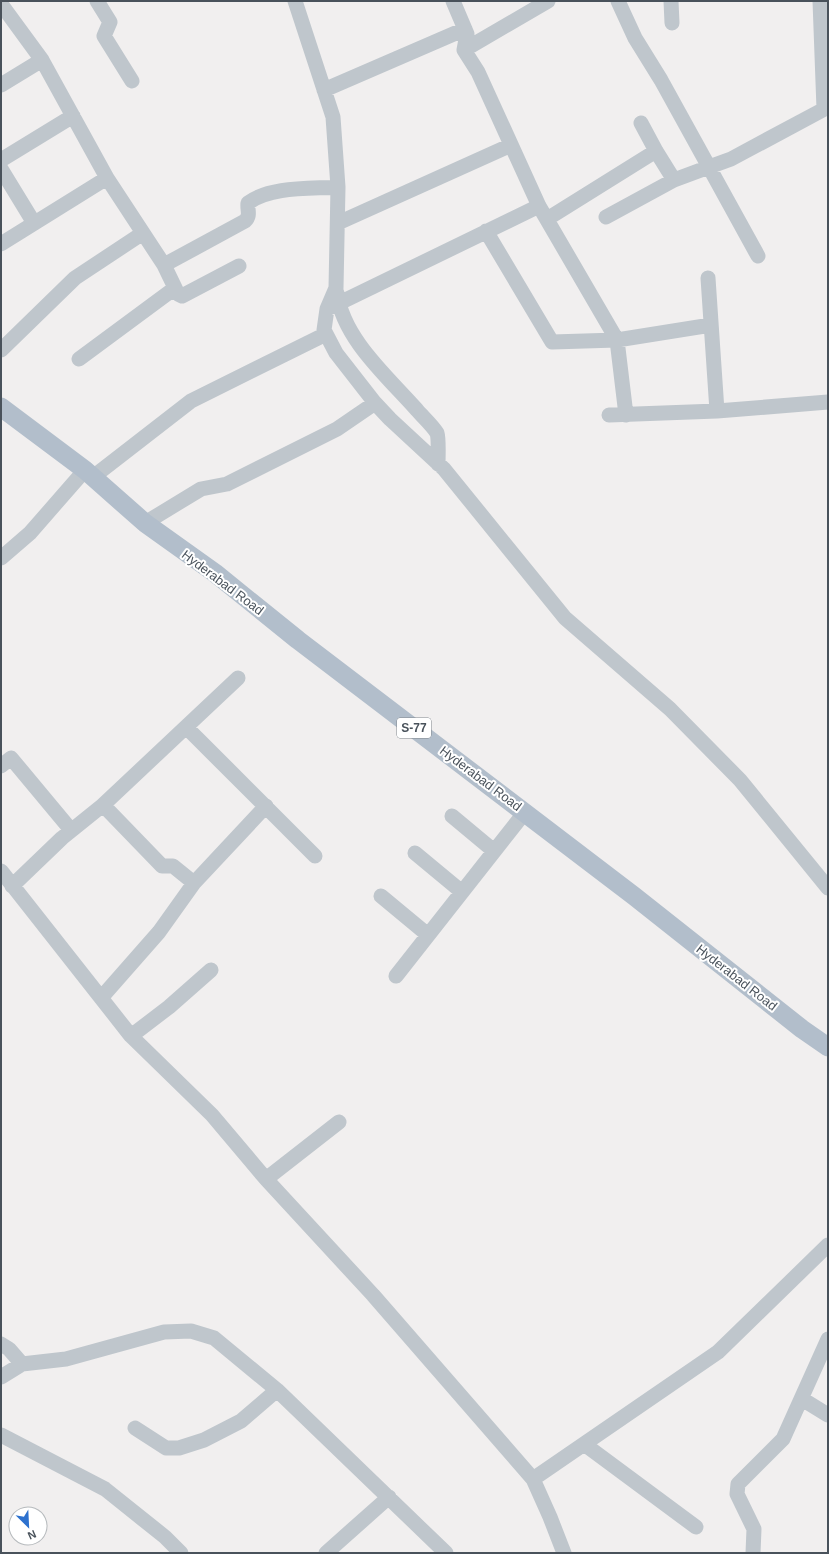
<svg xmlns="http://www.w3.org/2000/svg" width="829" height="1554" viewBox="0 0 829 1554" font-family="Arial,sans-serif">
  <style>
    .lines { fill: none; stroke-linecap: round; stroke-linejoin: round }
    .minor { stroke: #bfc6cc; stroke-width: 15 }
    .major { stroke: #b2becb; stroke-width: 19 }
    .labels { text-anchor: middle; stroke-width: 4; stroke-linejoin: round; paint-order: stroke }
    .shield { fill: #fff; stroke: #80868c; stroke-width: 1 }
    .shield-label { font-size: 12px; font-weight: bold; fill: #49525b }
    .street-label { font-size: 13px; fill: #49525b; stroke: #fff }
  </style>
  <rect width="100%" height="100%" fill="#f1efef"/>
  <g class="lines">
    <!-- minor -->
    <path class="minor" d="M97 1 110 22 104 36 132 81
      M295 1 333 117 338 187 336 288 327 309 324 330 336 353 375 403 390 419 444 469 565 618 670 709 740 780 828 888
      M453 1 467 34 464 50 478 72 539 206 617 340 626 415
      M618 1 635 38 661 80 709 167 731 159 828 107
      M671 1 672 23
      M820 1 824 109
      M1 4 42 60 107 178 164 265 178 294 182 296 239 266
      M464 50 548 1
      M1 85 42 60
      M324 90 465 29
      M641 123 656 151 674 180
      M1 160 73 116
      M1 169 34 223
      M606 217 674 180 709 167 758 256
      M547 219 656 151
      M338 223 511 145
      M486 231 552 342 617 340 711 325
      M1 244 107 178
      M164 265 245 221C251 215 247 210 248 203 271 186 311 189 338 187
      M708 278 717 411
      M337 293C343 339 388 377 417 410 422 416 433 426 437 433 439 439 438 456 438 464
      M327 309 539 206
      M1 350 75 278 143 233
      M79 359 175 288
      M609 415 717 411 828 402
      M93 477 191 401 326 334
      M145 523 201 489 227 484 337 429 375 403
      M1 558 30 533 85 470
      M186 727 315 856
      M1 766 11 758 71 830
      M103 805 162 866H173L194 883
      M452 816 494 851
      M415 853 462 892
      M1 871 131 1036 212 1115 266 1179 373 1295 533 1479 718 1352 828 1245
      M12 886 62 838 103 805 238 678
      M381 896 428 935
      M396 976 525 812
      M101 998 159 932 194 883 266 806
      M131 1036 169 1007 211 970
      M266 1179 339 1122
      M1 1344 9 1349 22 1364
      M1 1377 22 1364 66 1359 164 1332 191 1331 214 1338 277 1390 446 1553
      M802 1399 828 1415
      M135 1428 166 1448H179L204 1440 241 1421 277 1390
      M1 1435 105 1489 165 1537 181 1553
      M584 1444 696 1527
      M533 1479 550 1517 564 1553
      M326 1553 389 1497
      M753 1553 754 1529 737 1494 738 1484 783 1439 828 1339"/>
    <!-- major -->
    <path class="major" d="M1 407 85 470 145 523 215 573 298 640 634 896 802 1029 828 1047"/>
  </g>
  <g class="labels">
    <!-- shield labels -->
    <rect class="shield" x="397" y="718" width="34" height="20" rx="3"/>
    <g class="shield-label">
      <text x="414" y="732">S-77</text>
    </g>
    <!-- street labels -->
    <g class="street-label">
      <text transform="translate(223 582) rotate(37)" y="5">Hyderabad Road</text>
      <text transform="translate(481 778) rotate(37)" y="5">Hyderabad Road</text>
      <text transform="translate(737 977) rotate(38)" y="5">Hyderabad Road</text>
    </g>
  </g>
  <!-- border -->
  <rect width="829" height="1554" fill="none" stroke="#49525b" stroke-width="4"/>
  <!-- north arrow -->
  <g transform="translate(28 1526) rotate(156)"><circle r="19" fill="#ffffff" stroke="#b6babd"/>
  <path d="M0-3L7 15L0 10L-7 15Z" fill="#2d71ce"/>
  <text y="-6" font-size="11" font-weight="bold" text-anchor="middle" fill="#49525b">N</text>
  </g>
</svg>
